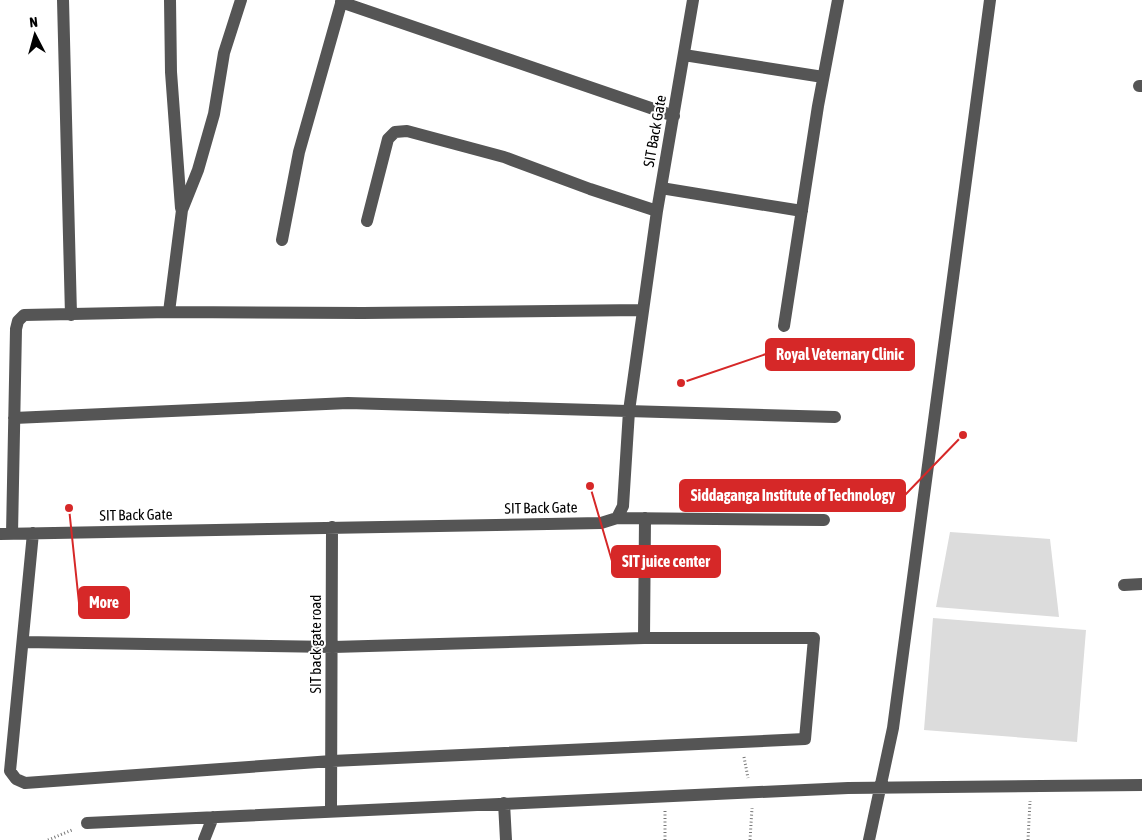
<svg xmlns="http://www.w3.org/2000/svg" width="1142" height="840" viewBox="0 0 1142 840" font-family="'Asap Condensed',sans-serif">
  <style>
    .green { fill: #dcdcdc }
    .lines { fill: none; stroke-linecap: round; stroke-linejoin: round }
    .path { stroke: #777; stroke-width: 3; stroke-dasharray: 1 2.5; stroke-linecap: butt }
    .minor { stroke: #555; stroke-width: 12 }
    .labels { text-anchor: middle; stroke-width: 4; stroke-linejoin: round; paint-order: stroke }
    .street-label { font-size: 15px; fill: #000; stroke: #fff }
    .leader { fill: none; stroke: #d62828; stroke-width: 2 }
    .callout-dot { fill: #d62828; stroke: #fff; stroke-width: 2 }
    .callout { fill: #d62828; stroke: #d62828; stroke-width: 2 }
    .callout-label { font-size: 16px; text-anchor: middle; font-weight: bold; fill: #fff }
  </style>
  <rect width="100%" height="100%" fill="#fff"/>
  <!-- green -->
  <path class="green" d="M950 532 1050 539 1059 617 936 607Z
    M933 618 1086 630 1077 742 924 730Z"/>
  <g class="lines">
    <!-- path -->
    <path class="path" d="M744 757 748 778
      M665 811V840
      M48 840 72 830
      M750 840 752 808
      M1028 840 1030 801"/>
    <!-- minor -->
    <path class="minor" d="M63 0 71 315
      M170 0 171 72 181 208
      M341 2 674 116
      M684 55 823 77
      M1139 86H1142
      M661 188 802 211
      M367 221 388 139 395 132 407 131 504 157 590 189 657 211
      M282 240 299 152 342 0
      M169 312 182 210 198 170 214 114 224 53 241 0
      M784 326 818 106 838 0
      M14 418 348 403 835 417
      M617 518 824 520
      M0 534 601 523 617 518 623 506 629 411 657 211 693 0
      M12 534 16 329 18 321 24 315 169 312 363 313 643 310
      M1124 585 1142 584
      M644 638 645 518
      M23 642 333 647 644 638H814L805 739 332 761 25 783 16 779 10 771 33 533
      M504 803 506 840
      M331 811 332 527
      M87 823 848 788 1142 785
      M204 840 213 817
      M869 840 893 728 990 0"/>
  </g>
  <g class="labels">
    <!-- street labels -->
    <g class="street-label">
      <text transform="translate(655 131) rotate(-80)" y="5">SIT Back Gate</text>
      <text transform="translate(541 508) rotate(-1)" y="5">SIT Back Gate</text>
      <text transform="translate(136 515) rotate(-1)" y="5">SIT Back Gate</text>
      <text transform="translate(316 644) rotate(-90)" y="5">SIT back gate road</text>
    </g>
  </g>
  <!-- callouts -->
  <path class="leader" d="M681 383L766 354M963 435L905 495M590 486L612 561M69 508L79 603"/>
  <g class="callout-dot">
    <circle cx="681" cy="383" r="5"/>
    <circle cx="963" cy="435" r="5"/>
    <circle cx="590" cy="486" r="5"/>
    <circle cx="69" cy="508" r="5"/>
  </g>
  <g class="callout">
    <rect x="766" y="339" width="148" height="31" rx="5"/>
    <rect x="680" y="480" width="225" height="31" rx="5"/>
    <rect x="612" y="546" width="108" height="31" rx="5"/>
    <rect x="79" y="587" width="50" height="31" rx="5"/>
  </g>
  <g class="callout-label">
    <text x="840" y="360">Royal Veternary Clinic</text>
    <text x="793" y="501">Siddaganga Institute of Technology</text>
    <text x="666" y="567">SIT juice center</text>
    <text x="104" y="608">More</text>
  </g>
  <!-- north arrow -->
  <g transform="translate(35 35) rotate(354)" stroke="#ffffff" stroke-width="4" paint-order="stroke">
  <path d="M0-4L9 19L0 12L-9 19Z" fill="#000000"/>
  <text y="-8" font-size="14" font-weight="bold" text-anchor="middle" fill="#000000">N</text>
  </g>
</svg>
